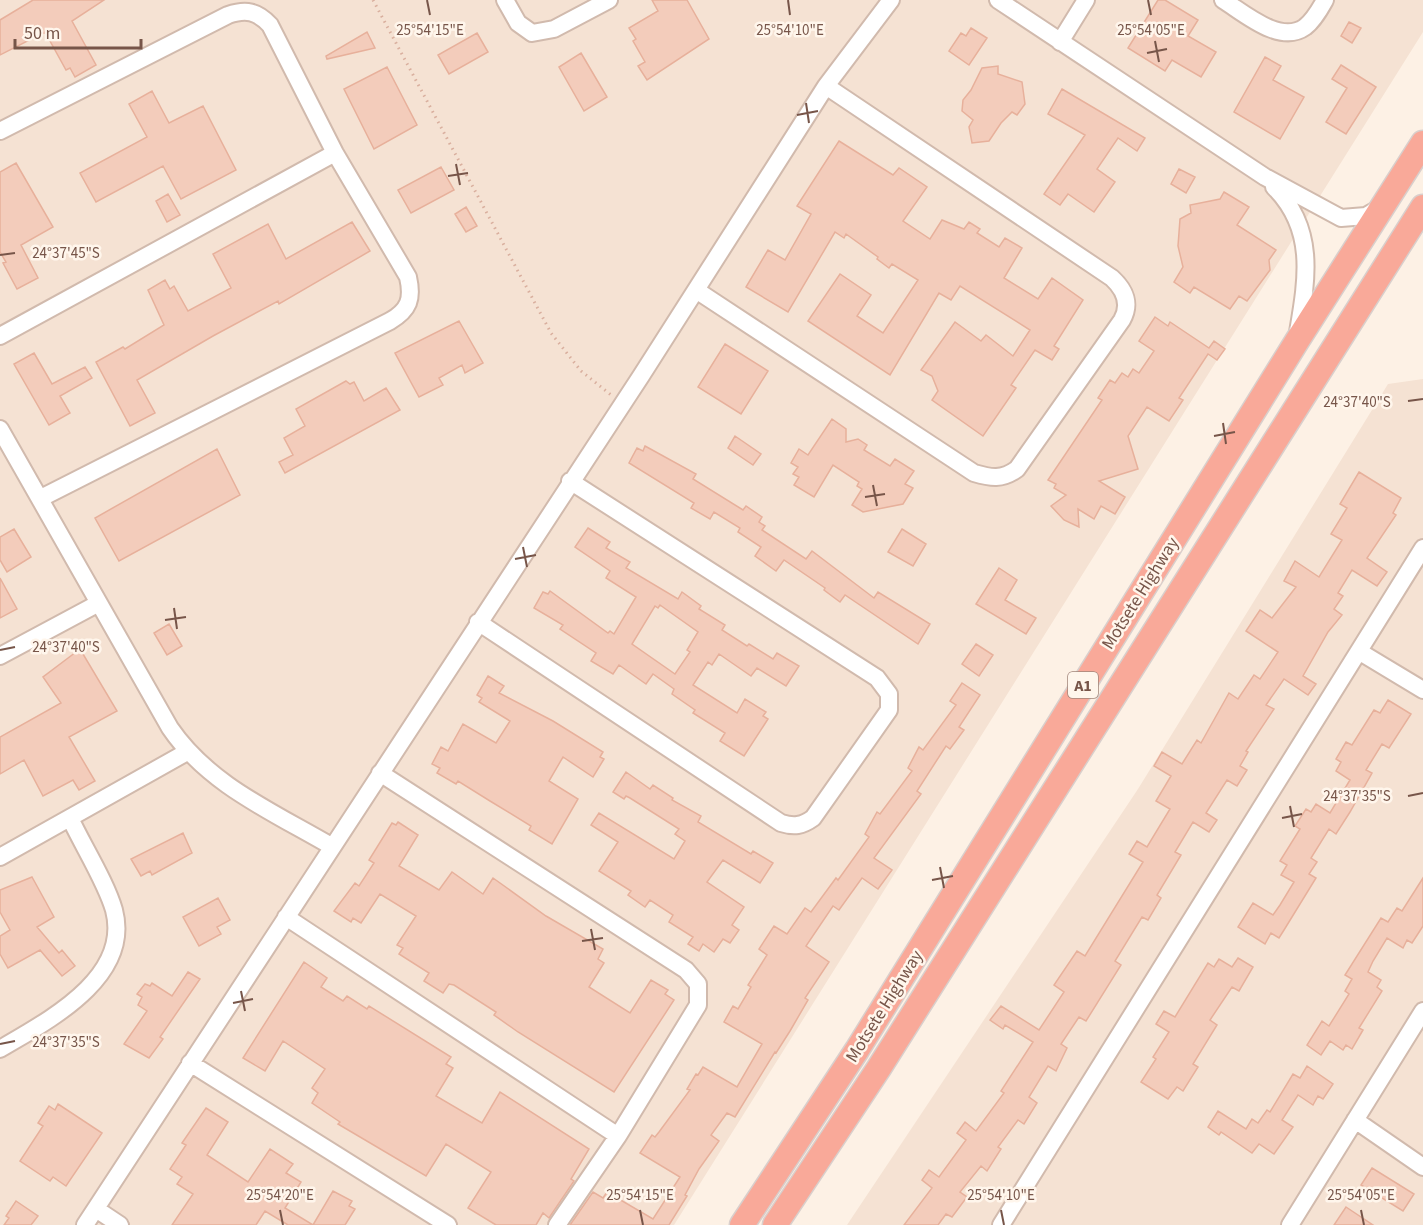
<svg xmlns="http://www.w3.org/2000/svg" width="1423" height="1225" viewBox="0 0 1423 1225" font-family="'Source Sans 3',sans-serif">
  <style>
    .residential { fill: #f5e2d3 }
    .building { fill: #f3ccbb; stroke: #e7b09b; stroke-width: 1.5; fill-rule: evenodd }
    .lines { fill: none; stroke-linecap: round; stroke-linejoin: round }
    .minor-casing { stroke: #d1baad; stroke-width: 20 }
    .highway-casing { stroke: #d9cfcc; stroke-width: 27 }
    .path { stroke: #d9af9e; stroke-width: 3; stroke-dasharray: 1.5 4.5; stroke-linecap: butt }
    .minor { stroke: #fff; stroke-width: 16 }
    .highway { stroke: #f9a999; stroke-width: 24 }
    .ticks { fill: none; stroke: #775549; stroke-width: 2 }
    .labels { text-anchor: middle; stroke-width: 5; stroke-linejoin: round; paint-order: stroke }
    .shield { fill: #fff6ec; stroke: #a0857a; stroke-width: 1.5 }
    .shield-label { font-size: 16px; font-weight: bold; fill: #775549 }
    .street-label { font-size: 18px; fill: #775549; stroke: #fff6ec }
    .ticks-label { font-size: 15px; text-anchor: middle; fill: #775549; stroke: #fff6ec; stroke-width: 5; stroke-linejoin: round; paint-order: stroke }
  </style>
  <rect width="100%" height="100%" fill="#fdf1e5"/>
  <!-- residential -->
  <path class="residential" d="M0 0H1423V32L674 1225H0Z
    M1423 379V1225H847L1138 789 1388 384Z"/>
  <!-- building -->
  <path class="building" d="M33 0H104L72 21 96 65 75 77 70 68 66 70 45 32 0 55V20Z
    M652 0H687L709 39 647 80 638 66 645 62 633 41 636 39 629 28 658 11Z
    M1158 0H1165L1198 20 1188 36 1216 52 1201 77 1172 60 1165 71 1128 48Z
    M1349 22 1361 28 1352 43 1341 36Z
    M971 28 987 38 969 65 949 51 961 33 966 36Z
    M367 32 375 48 327 59 326 56Z
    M477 33 488 52 449 74 438 55Z
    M581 53 607 97 584 111 559 67Z
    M1265 57 1281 66 1273 80 1304 97 1280 139 1234 112Z
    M1341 65 1376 87 1346 134 1326 122 1347 88 1332 79Z
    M998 66V74L1022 82 1025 104 1017 115 1012 112 1001 123 989 141 972 143 969 127 973 120 962 111 963 100 971 90 982 68Z
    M387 67 417 125 374 149 344 89Z
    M1062 89 1145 138 1137 151 1118 138 1097 169 1115 182 1094 212 1068 194 1060 205 1044 194 1085 135 1048 114Z
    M152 91 169 123 203 106 236 170 181 199 163 166 96 202 80 173 147 137 129 104Z
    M839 141 893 175 899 168 927 187 903 221 930 239 942 220 964 229 969 222 980 229 977 233 999 247 1005 238 1022 248 1004 278 1038 299 1052 278 1083 300 1054 346 1059 349 1052 360 1035 350 1011 385 1016 388 983 436 932 400 938 391 932 376 921 370 955 322 981 341 986 335 1013 356 1030 330 960 286 951 300 939 293 890 375 808 321 840 274 871 295 857 316 883 333 918 280 892 264 889 268 877 259 878 257 846 234 844 238 835 232 788 312 746 287 768 250 785 260 811 214 797 206Z
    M16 163 53 227 21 245 38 278 17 289 3 263 6 262 0 252V172Z
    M441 167 454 190 411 213 398 190Z
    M1179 169 1195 177 1186 193 1171 184Z
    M1224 192 1249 207 1237 225 1276 250 1269 260 1270 270 1247 301 1239 296 1230 309 1194 287 1190 293 1174 282 1183 267 1178 246 1180 219 1191 213 1190 205 1220 199Z
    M168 194 180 215 167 222 156 201Z
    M466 207 477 226 466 232 455 214Z
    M352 222 370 251 279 304 278 301 213 336 137 380 155 413 130 426 96 362 123 347 125 349 164 325 148 290 165 280 170 289 174 286 188 311 231 288 213 254 268 224 286 259Z
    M1155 317 1168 326 1170 322 1209 348 1214 341 1225 349 1217 360 1208 354 1179 398 1183 400 1169 421 1147 407 1128 436 1138 469 1099 481 1125 497 1115 514 1101 506 1094 519 1078 509 1079 527 1064 520 1051 506 1066 495 1054 488 1056 484 1048 480 1102 400 1098 398 1110 380 1115 383 1122 373 1128 377 1133 369 1139 373 1154 351 1139 341Z
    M459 321 483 363 465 373 462 365 439 378 443 385 419 397 395 353Z
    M725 344 768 371 741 414 698 387Z
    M34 353 52 384 85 367 92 378 60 396 70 413 49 425 14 364Z
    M346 381 350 384 354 382 364 401 386 388 400 410 285 473 279 462 293 455 284 438 305 426 296 409Z
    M832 419 846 429V442L858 439 867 445 864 450 890 466 895 459 914 471 905 484 913 488 903 504 863 512 852 505 862 489 857 486 859 482 833 465 814 497 794 485 799 477 793 474 798 467 791 463 799 449 808 455Z
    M735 436 761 454 753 465 728 448Z
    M645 446 696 474 693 479 743 510 746 506 762 517 759 522 765 526 762 530 806 559 812 551 874 598 878 592 930 624 918 644 845 595 840 602 824 590 825 588 784 560 776 571 755 556 761 547 738 532 740 528 714 512 710 519 691 508 694 503 629 463 637 448 643 451Z
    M217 449 240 495 119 561 95 518Z
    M1359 472 1401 498 1393 513 1396 515 1367 558 1387 572 1377 586 1352 570 1338 593 1343 596 1334 609 1342 615 1328 632 1303 676 1316 684 1308 695 1284 679 1266 705 1274 709 1246 751 1248 752 1240 766 1247 770 1237 786 1227 780 1206 813 1217 820 1209 832 1193 822 1175 852 1181 855 1157 895 1161 898 1148 920 1142 917 1115 961 1121 965 1086 1021 1079 1017 1061 1044 1067 1048 1056 1071 1048 1066 1029 1097 1037 1103 1024 1124 1018 1120 998 1147 1001 1149 987 1171 981 1166 960 1192 967 1197 952 1217 946 1214 938 1225H904L932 1188 922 1180 929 1170 939 1177 966 1140 957 1133 965 1122 976 1131 1004 1093 1001 1091 1033 1042 1005 1025 1003 1029 990 1020 1001 1006 1039 1030 1064 992 1054 985 1077 951 1085 956 1143 862 1129 854 1137 841 1147 847 1170 809 1156 801 1171 776 1154 766 1162 752 1182 764 1197 740 1201 743 1229 693 1238 699 1254 675 1260 679 1278 652 1246 631 1260 610 1272 618 1296 587 1284 581 1295 561 1319 577 1342 540 1331 534 1347 508 1340 504Z
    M588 528 610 542 606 548 630 562 626 568 678 599 682 592 701 606 699 609 725 625 722 630 747 646 749 644 773 659 777 653 799 666 786 686 757 668 751 676 719 654 712 665 708 662 693 685 737 713 745 699 766 712 763 716 768 719 744 756 720 741 725 733 693 713 695 710 672 694 674 689 653 674 646 684 619 665 613 674 591 661 596 653 560 629 563 625 534 608 543 592 548 594 550 591 608 633 610 631 614 634 636 597 606 578 610 571 575 547ZM660 605 698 632 687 650 690 652 675 674 632 644 655 606 658 608Z
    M14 529 31 557 7 572 0 560V537Z
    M902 529 926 544 913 566 888 552Z
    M999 568 1017 580 1005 600 1036 618 1026 634 976 604Z
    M0 578 17 609 0 618Z
    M169 624 182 646 167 655 154 633Z
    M976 644 993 655 979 676 962 664Z
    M80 649 117 711 69 737 95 781 79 790 73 780 43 796 24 760 0 774V737L61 703 43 677Z
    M488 676 504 686 499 693 553 721 603 752 600 757 604 759 593 777 563 757 549 781 578 799 552 844 529 830 531 826 490 801 458 781 456 784 437 773 440 768 432 764 441 747 448 751 463 724 496 743 510 721 479 702 482 698 477 695Z
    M962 683 980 695 959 727 964 730 950 749 946 746 917 791 921 794 874 858 892 870 878 889 862 878 839 910 833 906 806 946 829 962 805 998 808 1000 790 1031 776 1053 775 1052 735 1117 727 1113 711 1135 719 1141 699 1169 685 1195 687 1196 669 1225H570L593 1192 603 1198 607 1192 653 1219 680 1177 640 1153 652 1135 655 1137 659 1132 690 1090 687 1089 696 1074 698 1075 703 1067 737 1087 762 1044 724 1022 733 1006 738 1009 751 987 748 985 767 955 759 949 774 926 787 934 805 908 811 912 836 878 838 880 869 837 865 834 877 812 880 814 912 771 908 768 919 747 923 750 956 705 950 701Z
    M1388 700 1411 714 1389 748 1382 744 1366 770 1372 773 1350 812 1336 834 1329 829 1311 858 1317 862 1309 874 1316 878 1284 930 1279 938 1271 933 1265 944 1238 927 1253 903 1273 915 1280 905 1294 882 1281 875 1287 865 1280 861 1300 829 1295 826 1306 809 1311 812 1316 804 1330 813 1350 780 1336 771 1341 762 1336 759 1346 742 1352 745 1374 710 1380 713Z
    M626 772 650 789 653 785 673 798 672 800 701 816 698 822 751 854 753 851 773 863 760 883 723 860 707 882 744 907 732 925 739 930 730 943 723 939 714 952 703 944 699 951 688 944 693 937 669 922 673 915 650 900 645 907 628 895 631 891 599 871 618 842 591 825 599 813 674 859 685 841 675 834 679 829 630 798 626 796 624 799 613 792Z
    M398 822 418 835 399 866 439 890 452 872 483 894 493 878 546 916 603 949 598 959 604 963 589 987 630 1013 651 980 668 990 665 994 674 1000 614 1092 518 1032 494 1015 496 1012 454 985 449 984 443 993 424 981 429 973 399 954 403 948 397 945 416 916 380 894 361 923 353 918 351 922 334 911 355 883 359 886 374 863 369 860 392 823 396 825Z
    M183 833 192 853 152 875 150 871 141 876 131 859Z
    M32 877 54 917 37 927 59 953 62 950 75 966 62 976 40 950 8 968 0 954V936L10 930 0 912V890Z
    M1423 878V926L1412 943 1407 940 1403 948 1387 938 1373 961 1368 972 1381 980 1377 987 1382 991 1359 1028 1363 1030 1352 1049 1346 1045 1343 1050 1330 1041 1321 1055 1307 1045 1322 1021 1329 1026 1349 994 1345 991 1352 979 1345 975 1381 918 1388 922 1397 908 1402 911Z
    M218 898 230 920 217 927 221 934 199 946 183 917Z
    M1238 958 1253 967 1239 991 1232 987 1210 1020 1217 1025 1193 1064 1198 1067 1183 1091 1177 1087 1168 1099 1141 1082 1156 1059 1153 1057 1169 1032 1156 1024 1164 1011 1175 1017 1208 963 1214 967 1219 959 1232 967Z
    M304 962 327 978 321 987 343 1001 347 996 367 1009 369 1006 451 1057 446 1064 453 1068 436 1096 482 1123 500 1092 589 1149 571 1179 574 1181 549 1218 543 1213 536 1225H496L468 1208 491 1172 446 1144 426 1176 338 1124 340 1122 312 1103 318 1093 312 1088 325 1069 283 1041 265 1071 243 1058Z
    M188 972 200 979 160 1037 163 1039 149 1058 124 1044 147 1011 138 1005 142 997 137 994 145 984 150 986 152 983 172 996Z
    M1307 1066 1333 1084 1323 1099 1318 1096 1313 1105 1298 1095 1282 1120 1293 1127 1274 1154 1259 1144 1252 1153 1221 1132 1219 1135 1208 1127 1218 1111 1246 1129 1252 1119 1258 1123 1267 1110 1270 1112 1293 1074 1300 1078Z
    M58 1104 102 1133 66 1186 53 1177 50 1181 20 1161 43 1126 38 1123 49 1106 55 1110Z
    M206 1108 228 1122 207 1155 248 1182 270 1149 293 1164 286 1173 301 1182 285 1208 313 1225 333 1191 352 1201 349 1206 355 1209 345 1225H288L265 1211 256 1225H172L193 1194 177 1184 182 1177 170 1169 186 1145 182 1143Z
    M1372 1168 1414 1194 1403 1211 1361 1185Z
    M16 1201 38 1216 31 1225H4L9 1218 6 1216Z
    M1346 1207 1373 1225H1334Z"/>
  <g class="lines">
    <!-- minor casing -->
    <g class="minor-casing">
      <path id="minor" d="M505 0 518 23 532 33 554 29 609 0
        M998 0 1265 177 1341 218 1366 216 1380 208
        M1223 0C1244 13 1280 45 1305 27 1314 20 1320 9 1325 0
        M1060 42 1086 0
        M0 131 228 15C246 9 257 11 270 25L335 153 408 277C413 299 409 310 390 321L41 498
        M1274 187C1316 229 1307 279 1298 332
        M696 290 974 473C991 478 1002 480 1017 469L1122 320C1131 304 1125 290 1112 278L826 86
        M0 336 335 153
        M0 429 170 728C209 785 273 812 331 846
        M478 622 781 823C794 827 802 826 813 818L889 710V694L877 678 570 481
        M1360 652 1423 690
        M0 656 99 603
        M380 773 686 970 698 984V1005L618 1136 557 1225
        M0 857 187 752
        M286 917 618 1136
        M0 1049C47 1021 132 978 114 910 106 882 83 846 70 818
        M190 1063 448 1225
        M1355 1120 1423 1167
        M96 1209 120 1225
        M85 1225 641 376 826 86 891 0
        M1001 1225 1423 548
        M1290 1225 1423 1011"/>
    </g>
    <!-- highway casing -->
    <g class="highway-casing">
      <path id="highway" d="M742 1225 857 1050 1297 341 1423 143
        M775 1225 879 1068 1423 207"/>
    </g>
    <!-- path -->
    <path class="path" d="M373 0 551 333 581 371 611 395"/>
    <!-- minor -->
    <use href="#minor" class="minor"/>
    <!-- highway -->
    <use href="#highway" class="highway"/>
  </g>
  <!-- ticks -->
  <path class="ticks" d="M427 0 430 15M788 0 790 15M1148 0 1151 15M1155 41 1159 62M1147 53 1167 49M806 103 809 123M797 115 818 111M456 164 460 185M448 176 468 173M0 255 15 253M1408 401 1423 399M1223 423 1226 444M1214 436 1235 432M873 485 877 506M865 497 885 494M523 547 527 567M515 559 536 555M174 608 177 629M165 620 186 617M0 650 15 647M1408 796 1423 793M1290 806 1294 827M1282 818 1302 814M940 867 944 888M932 880 953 876M591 929 595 950M582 941 603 938M241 991 245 1011M233 1003 253 999M0 1044 15 1041M280 1210 283 1225M640 1210 643 1225M1001 1210 1004 1225M1361 1210 1364 1225"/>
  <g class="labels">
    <!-- shield labels -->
    <rect class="shield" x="1068" y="672" width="30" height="26" rx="4.5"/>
    <g class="shield-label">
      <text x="1083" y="691">A1</text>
    </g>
    <!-- street labels -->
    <g class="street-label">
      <text transform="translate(1140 593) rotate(-58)" y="6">Motsete Highway</text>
      <text transform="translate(884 1006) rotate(-58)" y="6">Motsete Highway</text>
    </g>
  </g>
  <g class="ticks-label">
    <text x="790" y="35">25°54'10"E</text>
    <text x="430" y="35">25°54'15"E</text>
    <text x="1151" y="35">25°54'05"E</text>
    <text x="66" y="258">24°37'45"S</text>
    <text x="1357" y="407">24°37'40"S</text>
    <text x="66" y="652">24°37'40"S</text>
    <text x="1357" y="801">24°37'35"S</text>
    <text x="66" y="1047">24°37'35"S</text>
    <text x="280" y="1200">25°54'20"E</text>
    <text x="640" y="1200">25°54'15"E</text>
    <text x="1001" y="1200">25°54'10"E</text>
    <text x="1361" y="1200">25°54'05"E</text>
  </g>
  <!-- scale -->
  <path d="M15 39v9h126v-9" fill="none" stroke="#775549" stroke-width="3"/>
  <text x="24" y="39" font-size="18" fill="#775549" stroke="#fff6ec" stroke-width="4.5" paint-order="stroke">50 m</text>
</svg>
